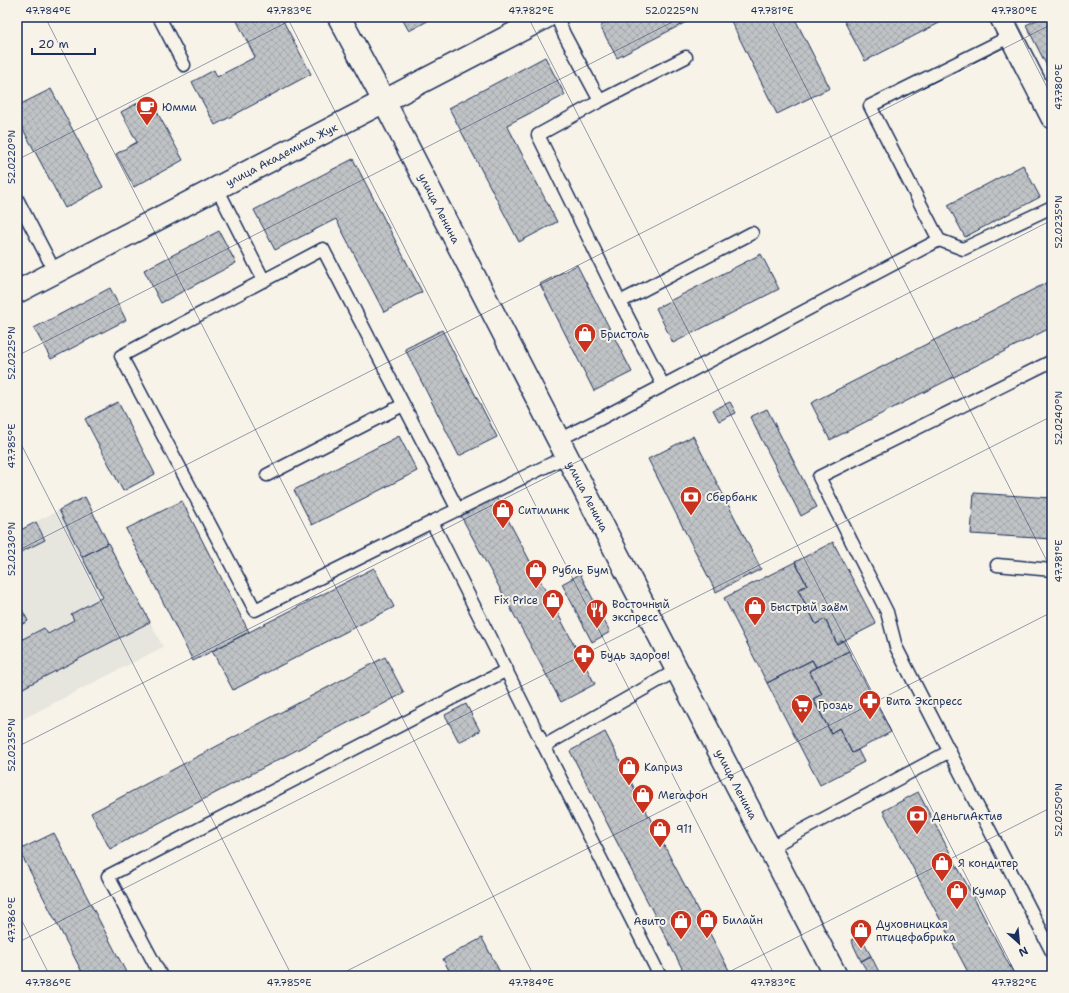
<svg xmlns="http://www.w3.org/2000/svg" width="1069" height="993" viewBox="0 0 1069 993" font-family="'Shantell Sans',sans-serif">
  <style>
    .built { fill: #e6e5de }
    .building { fill: url(#building-cross-hatch); stroke: #1b2f5e }
    .lines { fill: none; stroke-linecap: round; stroke-linejoin: round }
    .lane-casing { stroke: #1b2f5e; stroke-width: 15 }
    .street-casing { stroke: #1b2f5e; stroke-width: 25 }
    .secondary-casing { stroke: #1b2f5e; stroke-width: 25 }
    .lane { stroke: #f7f3e8; stroke-width: 12 }
    .street { stroke: #f7f3e8; stroke-width: 22 }
    .secondary { stroke: #f7f3e8; stroke-width: 22 }
    .ticks { fill: none; stroke: #1b2f5e; stroke-width: 1; stroke-opacity: 0.45 }
    .labels { text-anchor: middle; stroke-width: 4; stroke-linejoin: round; paint-order: stroke }
    .poi-label { font-size: 11px; fill: #1b2f5e; stroke: #f7f3e8; text-anchor: start }
    .street-label { font-size: 11px; fill: #1b2f5e; stroke: #f7f3e8 }
    .neatline { fill: none; stroke: #1b2f5e; stroke-width: 1.5 }
    .ticks-label { font-size: 10px; text-anchor: middle; fill: #1b2f5e }
  </style>
  <defs>
    <pattern id="building-cross-hatch" width="8" height="8" patternUnits="userSpaceOnUse"><rect width="8" height="8" fill="#c0c3c5"/><path d="M0 0l8 8M0 8l8-8" fill="none" stroke="#a4a8ac"/></pattern>
  </defs>
  <rect width="100%" height="100%" fill="#f7f3e8"/>
  <filter id="ink" filterUnits="userSpaceOnUse"><feTurbulence type="fractalNoise" baseFrequency=".025" numOctaves="2"/><feDisplacementMap in="SourceGraphic" scale="8" xChannelSelector="R" yChannelSelector="G"/><feConvolveMatrix kernelMatrix="1 2 1 2 8 2 1 2 1" color-interpolation-filters="sRGB"/></filter>
  <g filter="url(#ink)">
    <!-- built -->
    <path class="built" d="M85 497 163 647 17 722V531Z"/>
    <!-- building -->
    <path class="building" d="M235 17H281L311 74 215 125 192 82 214 70 217 77 255 57Z
      M401 17H435L409 31Z
      M617 17H691L692 19 617 58 600 26Z
      M729 17H794L830 88 777 114Z
      M842 17H951L865 61Z
      M1043 17H1052V76L1026 25Z
      M545 57 565 95 507 125 557 222 519 242 449 108Z
      M51 89 103 187 65 208 17 118V106Z
      M149 97 183 160 134 187 116 154 137 142 121 112Z
      M353 159 422 292 384 312 336 219 275 250 254 210Z
      M1023 165 1040 197 965 237 948 205Z
      M219 231 236 263 161 303 144 270Z
      M761 254 779 289 673 343 656 308Z
      M577 265 632 372 594 391 540 284Z
      M1052 280V327L830 440 811 403Z
      M110 288 126 320 51 359 34 328Z
      M442 330 497 437 459 456 405 349Z
      M118 402 155 474 123 491 85 419Z
      M730 402 736 413 719 421 713 410Z
      M767 409 817 507 801 516 750 417Z
      M399 436 417 471 312 525 294 490Z
      M693 436 761 569 716 592 648 459Z
      M974 493 1052 498V539L971 534Z
      M85 497 108 543 82 557 59 510Z
      M496 497 595 684 561 702 461 516Z
      M182 501 249 632 193 661 126 529Z
      M36 522 45 540 17 554V532Z
      M833 542 876 624 837 644 825 619 816 624 798 590 807 585 795 562Z
      M108 543 150 622 19 690 17 685V642L44 628 48 634 74 620 71 614 103 597 82 557Z
      M795 562 807 585 798 590 816 624 825 619 837 644 843 640 849 651 816 667 812 660 767 683 724 598Z
      M374 568 394 607 233 690 212 651Z
      M580 574 610 632 592 642 562 584Z
      M17 600 28 621 17 627Z
      M849 651 891 732 852 753 839 728 831 733 813 699 822 694 809 671Z
      M385 657 404 693 110 849 91 813Z
      M812 660 816 667 809 671 822 694 813 699 831 733 839 728 852 753 858 750 864 762 820 785 767 683Z
      M466 704 480 731 459 742 445 715Z
      M605 732 732 976H686L570 751Z
      M918 792 1015 976H970L883 811Z
      M54 833 128 976H84L19 850Z
      M860 936 871 956 861 961 851 940Z
      M482 938 502 976H452L443 959Z
      M871 956 881 976H870L861 961Z"/>
    <g class="lines">
      <!-- lane casing -->
      <g class="lane-casing">
        <path id="lane" d="M159 17 184 65
          M557 17 564 34 600 101 538 135 620 302
          M600 101 686 57
          M217 188 264 281
          M17 199 55 272
          M939 240 870 106 1011 36
          M1052 361 819 477 887 612 896 647 1052 952
          M663 385 620 302 752 233
          M558 440 594 422 939 240 963 249 1052 207
          M267 475 403 405
          M432 522 255 610 121 356 323 249 458 510
          M997 565 1052 570
          M544 746 432 522 567 456
          M769 848 950 751
          M161 976 108 876 507 670
          M660 976 544 746 677 670"/>
      </g>
      <!-- street casing -->
      <g class="street-casing">
        <path id="street" d="M1001 17 1052 117"/>
      </g>
      <!-- secondary casing -->
      <g class="secondary-casing">
        <g id="secondary">
          <path id="s1" d="M339 17 384 101 677 670 836 976"/>
          <path id="s2" d="M17 292 546 17"/>
        </g>
      </g>
      <!-- lane -->
      <use href="#lane" class="lane"/>
      <!-- street -->
      <use href="#street" class="street"/>
      <!-- secondary -->
      <use href="#secondary" class="secondary"/>
    </g>
  </g>
  <!-- ticks -->
  <path class="ticks" d="M45 17 534 976M287 17 775 976M528 17 1017 976M770 17 1052 571M1011 17 1052 97M17 160 297 17M17 356 682 17M17 436 292 976M17 551 1052 24M17 747 1052 220M17 911 50 976M17 943 1052 416M337 976 1052 612M721 976 1052 807"/>
  <!-- icons -->
  <defs>
    <g id="cafe-pin" transform="scale(1.15)"><path d="M0 17L-7.5 6A9.5 9.5 0 1 1 7.5 6Z" fill="#c8321e" stroke="#f7f3e8"/><path d="M-5.5-4.5H6V0H3Q3 3.5 0 3.5H-2.5Q-5.5 3.5-5.5 0ZM3-3.2v2h1.7v-2ZM-6 4.5H4V6H-6Z" fill="#fff"/></g>
    <g id="shop-pin" transform="scale(1.15)"><path d="M0 17L-7.5 6A9.5 9.5 0 1 1 7.5 6Z" fill="#c8321e" stroke="#f7f3e8"/><path d="M-5-2.5h2.3a2.7 3.5 0 0 1 5.4 0H5L5.5 6h-11ZM-1.5-2.5h3a1.5 2.3 0 0 0-3 0Z" fill="#fff"/></g>
    <g id="bank-pin" transform="scale(1.15)"><path d="M0 17L-7.5 6A9.5 9.5 0 1 1 7.5 6Z" fill="#c8321e" stroke="#f7f3e8"/><path d="M-6-4H6V4H-6ZM0-2.3a2.3 2.3 0 1 0 0 4.6a2.3 2.3 0 1 0 0-4.6Z" fill="#fff"/></g>
    <g id="restaurant-pin" transform="scale(1.15)"><path d="M0 17L-7.5 6A9.5 9.5 0 1 1 7.5 6Z" fill="#c8321e" stroke="#f7f3e8"/><path d="M-5-6h1v4h1v-4h1v4h1v-4h1v5L-1.5 .5V6h-2V.5L-5-1ZM5-6V6H3V1.5H1.5Q1.5-4 5-6Z" fill="#fff"/></g>
    <g id="pharmacy-pin" transform="scale(1.15)"><path d="M0 17L-7.5 6A9.5 9.5 0 1 1 7.5 6Z" fill="#c8321e" stroke="#f7f3e8"/><path d="M-2-6h4v4h4v4h-4v4h-4v-4h-4v-4h4Z" fill="#fff"/></g>
    <g id="supermarket-pin" transform="scale(1.15)"><path d="M0 17L-7.5 6A9.5 9.5 0 1 1 7.5 6Z" fill="#c8321e" stroke="#f7f3e8"/><path d="M-6-5.5h2.5l.6 2H6L4.5 2H-2.5L-4.4-4H-6ZM-1.5 3.2a1.3 1.3 0 1 0 .1 0ZM3 3.2a1.3 1.3 0 1 0 .1 0Z" fill="#fff"/></g>
  </defs>
  <g fill-rule="evenodd">
    <use href="#cafe-pin" x="147" y="107"/>
    <use href="#shop-pin" x="585" y="334"/>
    <use href="#bank-pin" x="691" y="497"/>
    <use href="#shop-pin" x="503" y="510"/>
    <use href="#shop-pin" x="536" y="570"/>
    <use href="#shop-pin" x="553" y="600"/>
    <use href="#shop-pin" x="755" y="607"/>
    <use href="#restaurant-pin" x="597" y="610"/>
    <use href="#pharmacy-pin" x="584" y="655"/>
    <use href="#pharmacy-pin" x="870" y="701"/>
    <use href="#supermarket-pin" x="802" y="705"/>
    <use href="#shop-pin" x="629" y="767"/>
    <use href="#shop-pin" x="643" y="795"/>
    <use href="#bank-pin" x="917" y="816"/>
    <use href="#shop-pin" x="660" y="829"/>
    <use href="#shop-pin" x="942" y="863"/>
    <use href="#shop-pin" x="957" y="891"/>
    <use href="#shop-pin" x="707" y="920"/>
    <use href="#shop-pin" x="681" y="921"/>
    <use href="#shop-pin" x="861" y="930"/>
  </g>
  <g class="labels">
    <!-- poi labels -->
    <g class="poi-label">
      <text x="162" y="111">Юмми</text>
      <text x="600" y="338">Бристоль</text>
      <text x="706" y="501">Сбербанк</text>
      <text x="518" y="514">Ситилинк</text>
      <text x="552" y="574">Рубль Бум</text>
      <text x="538" y="604" text-anchor="end">Fix Price</text>
      <text x="612" y="608">Восточный<tspan x="612" dy="13">экспресс</tspan></text>
      <text x="770" y="611">Быстрый заём</text>
      <text x="600" y="659">Будь здоров!</text>
      <text x="886" y="705">Вита Экспресс</text>
      <text x="818" y="709">Гроздь</text>
      <text x="644" y="771">Каприз</text>
      <text x="658" y="799">Мегафон</text>
      <text x="932" y="820">ДеньгиАктив</text>
      <text x="676" y="833">911</text>
      <text x="958" y="867">Я кондитер</text>
      <text x="972" y="895">Кумар</text>
      <text x="722" y="924">Билайн</text>
      <text x="666" y="925" text-anchor="end">Авито</text>
      <text x="876" y="928">Духовницкая<tspan x="876" dy="13">птицефабрика</tspan></text>
    </g>
    <!-- street labels -->
    <g class="street-label">
      <text dy="4" stroke="none"><textPath href="#s2" startOffset="298">улица Академика Жук</textPath></text>
      <text dy="4" stroke="none"><textPath href="#s1" startOffset="216">улица Ленина</textPath></text>
      <text dy="4" stroke="none"><textPath href="#s1" startOffset="540">улица Ленина</textPath></text>
      <text dy="4" stroke="none"><textPath href="#s1" startOffset="864">улица Ленина</textPath></text>
    </g>
  </g>
  <!-- margin -->
  <rect width="1069" height="993" fill="none" stroke="#f7f3e8" stroke-width="44"/>
  <!-- north arrow -->
  <g transform="translate(1019 943) rotate(153)" stroke="#f7f3e8" stroke-width="3" paint-order="stroke">
  <path d="M0-3L7 15L0 10L-7 15Z" fill="#1b2f5e"/>
  <text y="-6" font-size="11" font-weight="bold" text-anchor="middle" fill="#1b2f5e">N</text>
  </g>
  <!-- scale -->
  <path d="M32 48v6h63v-6" fill="none" stroke="#1b2f5e" stroke-width="2"/>
  <text x="38" y="48" font-size="12" fill="#1b2f5e" stroke="#f7f3e8" stroke-width="3" paint-order="stroke">20 m</text>
  <rect x="22" y="22" width="1025" height="949" class="neatline"/>
  <g class="ticks-label">
    <text x="48" y="14">47.784°E</text>
    <text x="289" y="14">47.783°E</text>
    <text x="531" y="14">47.782°E</text>
    <text x="672" y="14">52.0225°N</text>
    <text x="772" y="14">47.781°E</text>
    <text x="1014" y="14">47.780°E</text>
    <text transform="translate(1058 87) rotate(-90)" y="4">47.780°E</text>
    <text transform="translate(11 157) rotate(-90)" y="4">52.0220°N</text>
    <text transform="translate(1058 222) rotate(-90)" y="4">52.0235°N</text>
    <text transform="translate(11 353) rotate(-90)" y="4">52.0225°N</text>
    <text transform="translate(1058 418) rotate(-90)" y="4">52.0240°N</text>
    <text transform="translate(11 446) rotate(-90)" y="4">47.785°E</text>
    <text transform="translate(11 549) rotate(-90)" y="4">52.0230°N</text>
    <text transform="translate(1058 561) rotate(-90)" y="4">47.781°E</text>
    <text transform="translate(11 745) rotate(-90)" y="4">52.0235°N</text>
    <text transform="translate(1058 810) rotate(-90)" y="4">52.0250°N</text>
    <text transform="translate(11 920) rotate(-90)" y="4">47.786°E</text>
    <text x="48" y="986">47.786°E</text>
    <text x="289" y="986">47.785°E</text>
    <text x="531" y="986">47.784°E</text>
    <text x="773" y="986">47.783°E</text>
    <text x="1014" y="986">47.782°E</text>
  </g>
</svg>
